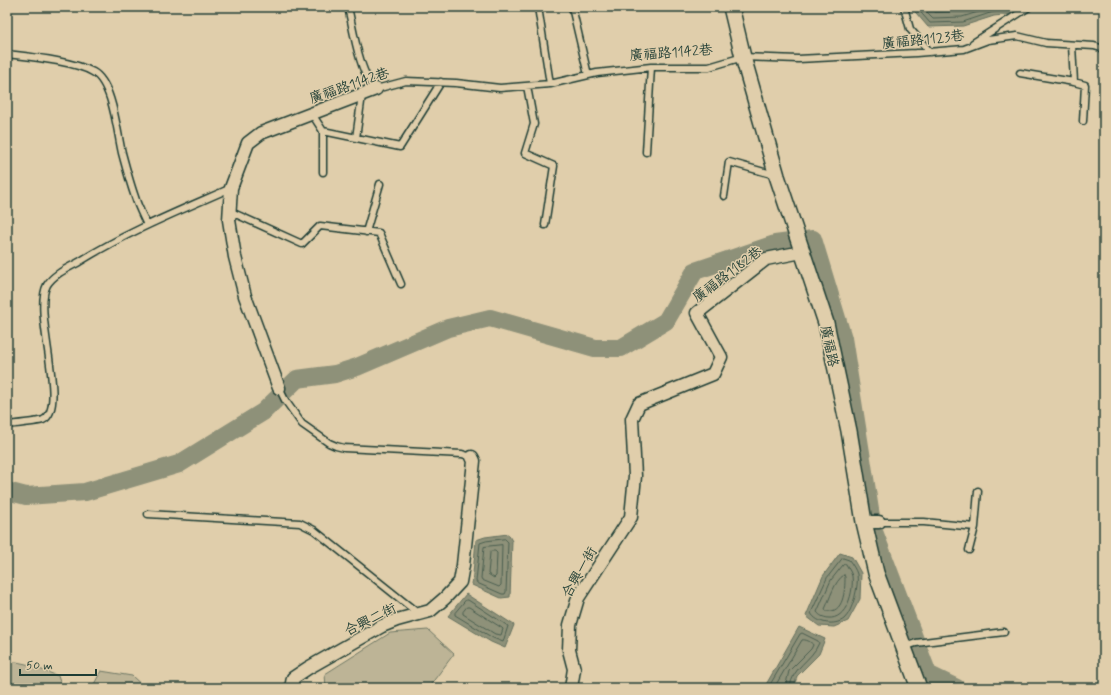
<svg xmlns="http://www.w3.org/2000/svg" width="1111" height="695" viewBox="0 0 1111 695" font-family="Mynerve,'LXGW WenKai TC',sans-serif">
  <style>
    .green { fill: #bdb496; stroke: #6e7865 }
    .water { fill: #8e9179; stroke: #626f5d }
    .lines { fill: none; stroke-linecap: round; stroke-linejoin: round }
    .shore { stroke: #4b5f50; stroke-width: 1 }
    .river { stroke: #8e9179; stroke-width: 18 }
    .service-casing { stroke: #1f3d34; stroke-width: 9 }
    .minor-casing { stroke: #1f3d34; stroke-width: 15 }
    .tertiary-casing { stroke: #1f3d34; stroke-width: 18 }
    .service { stroke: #e0ceab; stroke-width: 6 }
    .minor { stroke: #e0ceab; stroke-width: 12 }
    .tertiary { stroke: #e0ceab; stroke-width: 15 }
    .labels { text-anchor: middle; stroke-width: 3; stroke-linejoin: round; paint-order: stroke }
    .street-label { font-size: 14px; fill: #1f3d34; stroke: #e0ceab }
  </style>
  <rect width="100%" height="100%" fill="#e0ceab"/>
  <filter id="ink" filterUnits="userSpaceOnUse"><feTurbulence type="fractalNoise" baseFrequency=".025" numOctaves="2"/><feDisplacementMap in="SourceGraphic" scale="8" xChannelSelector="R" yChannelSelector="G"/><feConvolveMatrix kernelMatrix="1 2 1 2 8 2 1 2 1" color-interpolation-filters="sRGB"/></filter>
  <g filter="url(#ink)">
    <!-- green -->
    <path class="green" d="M428 630 454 654 428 688H326L325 674 390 633Z
      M7 660 26 664 58 676 62 688H7Z
      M101 671 132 676 145 688H92Z"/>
    <!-- water -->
    <path class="water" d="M911 7H1019L1013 14 994 16 963 26 928 27Z
      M508 534 512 541 510 597 501 598 472 585 476 540 485 537Z
      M840 553 852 557 861 573 860 599 848 621 834 627 819 626 806 616 823 576Z
      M466 594 514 625 505 648 491 642 448 616Z
      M799 627 825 639 819 654 797 676 794 688H764Z"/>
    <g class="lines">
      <!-- shore -->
      <path class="shore" d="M916 7 930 23 963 22 993 12 1010 10 1014 7
        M922 7 933 18 962 17 994 7
        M930 7 935 12 961 11 974 7
        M505 539 508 542 506 592 505 594H502L477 583 476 581 480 543 486 541Z
        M502 545 501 585 499 587 482 580 481 578 484 547Z
        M491 551H495L497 553 496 576 494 578 488 574 490 553Z
        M843 558 849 560C852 564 856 570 857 574 859 585 853 611 844 619 835 626 817 624 811 613L827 578Z
        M846 564C848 568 851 572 852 576 854 591 847 620 828 618 823 617 820 616 817 612L831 580 843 565Z
        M844 575 845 577C845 590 844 614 826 611L825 609C830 599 834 581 844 575Z
        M466 600H468L508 626 503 642 493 638 455 615V613Z
        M467 607H469L502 628 503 629 501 635 495 634 463 614V612Z
        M768 688 800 634 802 633 818 641 819 643C811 662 792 666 790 688
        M774 688 802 640C805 639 812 642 813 645L811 649 789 671 785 688"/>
      <!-- river -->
      <path class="river" d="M7 491 26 496 85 492 179 464 263 412 297 379 335 374 357 367 448 328 490 318 595 348H621L666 321 695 271 775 244 813 239 843 338 873 529 928 674 957 688"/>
      <!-- service casing -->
      <g class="service-casing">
        <path id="service" d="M348 7C353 28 360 77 376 89L406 81 456 83 500 88 550 84 597 73 651 67H709L743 57 798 59 916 53 964 49 988 40 1017 36 1046 43 1094 46 1104 49
          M538 7 550 84
          M572 7 588 75
          M904 7 910 29 930 52
          M973 43 1029 7
          M1072 45 1074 82 1085 85 1083 121
          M7 54C31 57 73 61 93 72 113 83 117 132 122 153 126 168 130 183 135 197 138 207 143 216 147 225
          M1020 73 1074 82
          M527 86 534 124 525 153 554 166 545 225
          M312 114 323 131V172
          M323 131 400 147 441 82
          M356 138 362 95
          M646 152 651 67
          M724 196 729 162 775 175
          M229 211 302 244 320 226 379 233 401 284
          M366 232 380 184
          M279 388 285 400 302 424 329 443 336 446 344 448 462 454 472 457
          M7 425C15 424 37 422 43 420 69 408 32 312 47 285 54 274 68 268 79 262 127 232 179 211 231 188
          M148 514 300 523 314 530 419 614
          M879 522H924L975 527
          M969 550 975 527 978 491
          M904 647 916 643 1004 632"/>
      </g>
      <!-- minor casing -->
      <g class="minor-casing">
        <path id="minor" d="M279 388 245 296 235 257 229 220 231 188 248 143 261 133 376 89
          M864 522H879
          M291 688 293 678 308 668 382 626 397 620 430 611 445 598 460 582 463 565 474 461 472 457
          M571 688 574 669 569 650 570 625 578 598 631 517 635 476 632 419 639 404 713 374 721 357 697 313 766 259 802 252"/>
      </g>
      <!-- tertiary casing -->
      <g class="tertiary-casing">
        <path id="tertiary" d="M731 7 743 57 777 176 826 323 849 431 864 522 876 573 919 688"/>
      </g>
      <!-- service -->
      <use href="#service" class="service"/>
      <!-- minor -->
      <use href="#minor" class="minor"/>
      <!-- tertiary -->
      <use href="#tertiary" class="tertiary"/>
    </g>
  </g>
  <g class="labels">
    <!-- street labels -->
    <g class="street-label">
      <text transform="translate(923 39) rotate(-6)" y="5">廣福路1123巷</text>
      <text transform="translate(671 52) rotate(-4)" y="5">廣福路1142巷</text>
      <text transform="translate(349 85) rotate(-19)" y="5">廣福路1142巷</text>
      <text transform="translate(727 274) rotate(-37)" y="5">廣福路1182巷</text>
      <text transform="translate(830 346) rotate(78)" y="5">廣福路</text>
      <text transform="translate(579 572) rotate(-60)" y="5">合興一街</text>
      <text transform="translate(370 619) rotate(-26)" y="5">合興二街</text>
    </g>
  </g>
  <!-- margin -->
  <rect width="1111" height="695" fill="none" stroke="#e0ceab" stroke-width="24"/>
  <rect x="12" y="12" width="1087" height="671" fill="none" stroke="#1f3d34" stroke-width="1.5" filter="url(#ink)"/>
  <!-- scale -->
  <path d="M20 669v6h76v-6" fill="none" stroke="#1f3d34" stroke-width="2"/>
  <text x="26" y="669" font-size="12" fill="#1f3d34" stroke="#e0ceab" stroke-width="3" paint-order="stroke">50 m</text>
</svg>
